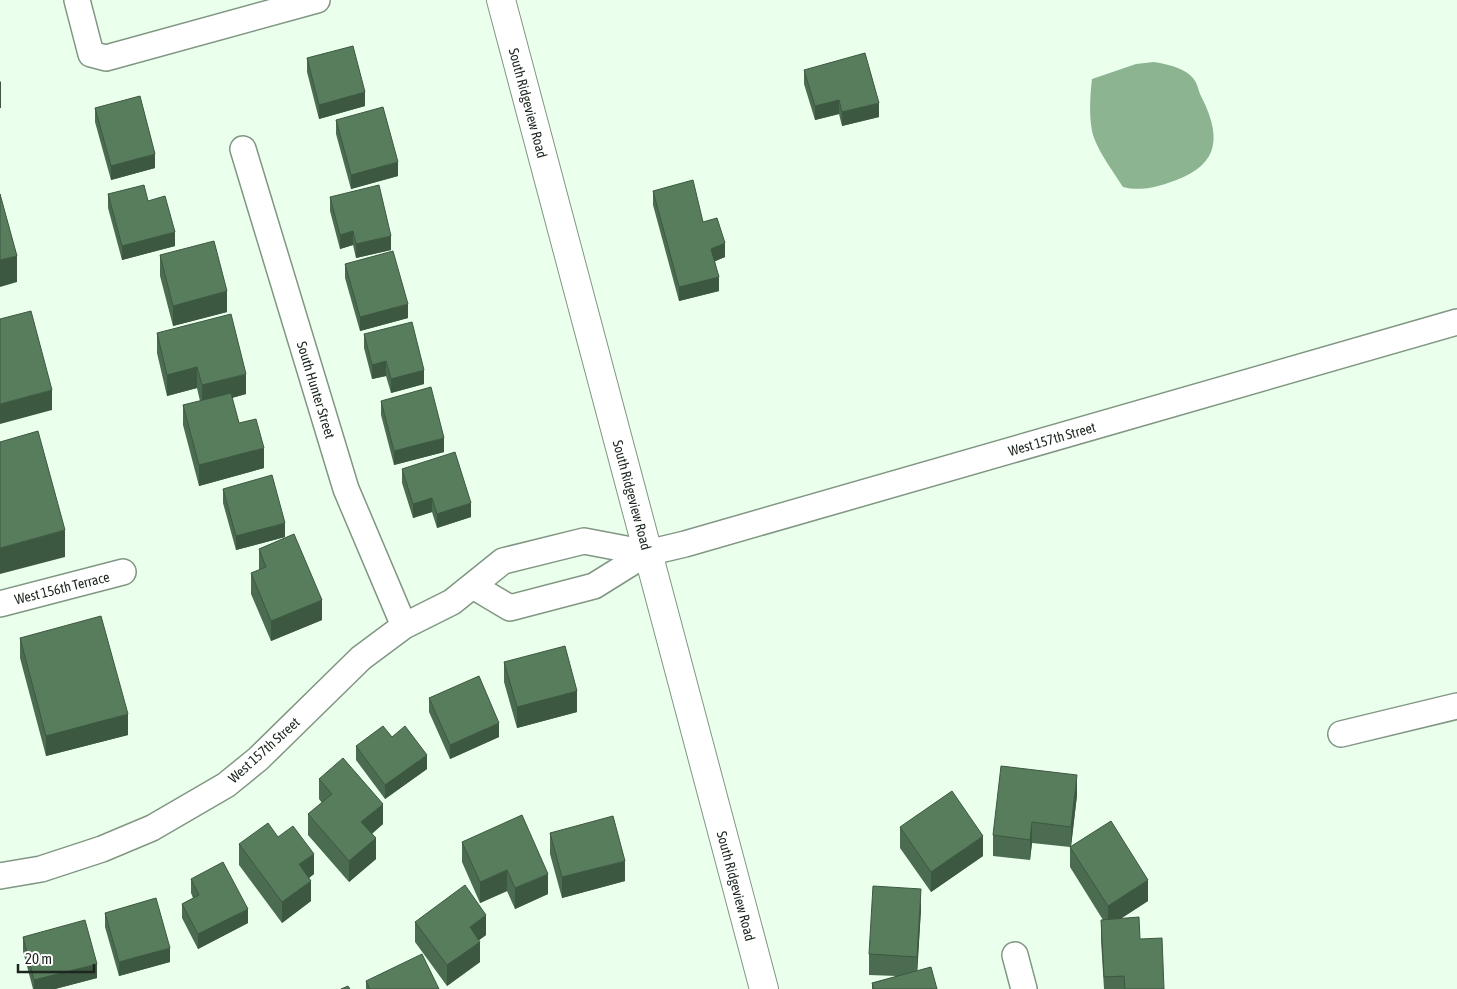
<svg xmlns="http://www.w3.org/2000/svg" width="1457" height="989" viewBox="0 0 1457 989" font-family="'Asap Condensed',sans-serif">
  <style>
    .water { fill: #8cb491 }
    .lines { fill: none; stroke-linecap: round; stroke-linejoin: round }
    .minor-casing { stroke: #809683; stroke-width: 28 }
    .major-casing { stroke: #809683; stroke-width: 30 }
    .minor { stroke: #fff; stroke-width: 25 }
    .major { stroke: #fff; stroke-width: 28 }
    .wall { fill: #4b6c50 }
    .shaded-wall { fill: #3d5841 }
    .building { fill: #577d5d; stroke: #3d5841 }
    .labels { text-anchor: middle; stroke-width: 5; stroke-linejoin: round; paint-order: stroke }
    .street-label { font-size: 14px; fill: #1d261e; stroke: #fff }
  </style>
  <rect width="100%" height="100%" fill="#ebffed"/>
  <!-- water -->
  <path class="water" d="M1154 62C1166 64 1181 67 1190 75 1199 83 1197 89 1202 98 1224 142 1216 168 1168 183 1154 188 1137 191 1123 187 1113 171 1096 149 1092 131 1089 114 1090 96 1092 79L1136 64Z"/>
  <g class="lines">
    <!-- minor casing -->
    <g class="minor-casing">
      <path id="minor" d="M77 0 91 54 106 58 317 0
        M243 149 346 489 404 626
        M647 553 685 544 1457 322
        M0 604 123 572
        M1341 734 1457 706
        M0 876 41 869 102 849 152 828 226 785 258 759 361 658 404 626 452 602 503 561 584 541 647 553 594 586 510 608 473 586
        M1015 955 1024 989"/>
    </g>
    <!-- major casing -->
    <g class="major-casing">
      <path id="major" d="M501 0 764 989"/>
    </g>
    <!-- minor -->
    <use href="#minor" class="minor"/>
    <!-- major -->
    <use href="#major" class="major"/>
  </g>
  <!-- wall -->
  <path class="wall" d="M307 58 365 106 319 119 307 72Z
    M804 70 879 117 842 126 839 114 815 120 804 84Z
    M95 108 155 168 111 180 95 122Z
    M336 120 398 176 351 189 336 134Z
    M653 191 703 222 725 257 715 261 719 291 679 301 653 205Z
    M108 194 148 201 175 246 122 260 108 208Z
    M330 197 391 250 356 258 353 245 340 249 330 211Z
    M160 255 227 312 173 326 160 276Z
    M345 264 408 318 360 331 345 278Z
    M157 333 246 394 232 398 239 423 264 468 199 486 183 425V405L200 401 197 388 167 396 157 353Z
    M364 334 424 384 391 393 386 376 372 379 364 348Z
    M381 401 444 452 394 465 381 415Z
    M402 469 471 517 437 528 432 512 413 518 402 483Z
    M223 489 285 537 236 550 223 503Z
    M259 549 322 620 271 641 251 594V573L259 570Z
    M20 638 128 735 46 756 20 658Z
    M504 662 577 712 517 728 504 682Z
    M429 698 499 737 450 759 429 712Z
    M392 737 427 769 385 799 356 760V746Z
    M319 779 383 824 372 834 376 859 349 882 308 835V814L322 803 319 799Z
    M1077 795 1071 846 1148 901 1120 919 1140 939 1164 989H1104L1101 940V920H1103L1070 867V847L1032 843 1030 860 993 856V835Z
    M900 827 983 856 931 892 900 848Z
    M550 833 625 881 562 898 550 854Z
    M462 842 548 894 515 909 507 891 480 903 462 862Z
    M239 844 314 874 309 878 311 901 282 923 239 865Z
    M191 879 248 923 198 949 182 918V904L193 898 191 893Z
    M921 909 917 971 937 989H872V983L897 976 869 975V954Z
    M105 913 170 962 119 976 105 927Z
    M415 922 486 935 479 940 480 962 447 986 415 942Z
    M23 937 97 978 55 989H33L23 951Z
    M366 981 439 989H366Z"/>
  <!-- shaded-wall -->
  <path class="shaded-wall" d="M1 81V108H0V82Z
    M365 92V106L319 119V105Z
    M839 100V114L815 120V106Z
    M879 103V117L842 126V112Z
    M155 154V168L111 180V166Z
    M398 162V176L351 189V175Z
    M353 231V245L340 249V235Z
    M175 232V246L122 260V246Z
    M391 236V250L356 258V244Z
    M725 243V257L711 263V249Z
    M17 256V282L0 287V260Z
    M719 277V291L679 301V287Z
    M227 291V312L173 326V306Z
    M408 304V318L360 331V317Z
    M386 361V376L372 379V365Z
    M197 367V388L167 396V375Z
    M424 370V384L391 393V379Z
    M246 374V394L202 406V385Z
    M52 390V410L0 424V404Z
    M444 438V452L394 465V451Z
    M264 448V468L199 486V465Z
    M432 498V512L413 518V504Z
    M471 503V517L437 528V514Z
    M285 523V537L236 550V536Z
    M65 530V557L0 574V548Z
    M322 600V620L271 641V621Z
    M577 691V712L517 728V707Z
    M128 714V735L46 756V736Z
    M499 723V737L450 759V745Z
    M427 755V769L385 799V785Z
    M1077 775V795L1071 847V827Z
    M383 804V824L361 842V822Z
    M1032 822V843L1030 860V840Z
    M983 836V856L931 892V872Z
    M376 838V859L349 882V861Z
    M314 854V874L299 885V864Z
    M625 861V881L562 898V877Z
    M507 870V891L480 903V882Z
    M548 874V894L515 909V888Z
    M1148 880V901L1108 927V906Z
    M311 881V901L282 923V902Z
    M921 889V909L917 977V957Z
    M248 909V923L198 949V934Z
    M486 915V935L470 947V927Z
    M480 942V962L447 986V965Z
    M170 948V962L119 976V962Z
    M97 964V978L55 989H34V980Z"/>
  <!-- building -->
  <path class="building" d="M353 46 365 92 319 105 307 58Z
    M865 53 879 103 842 112 839 100 815 106 804 70Z
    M140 96 155 154 111 166 95 108Z
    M383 107 398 162 351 175 336 120Z
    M693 180 703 222 717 218 725 243 711 249 719 277 679 287 653 191Z
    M144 185 148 201 165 196 175 232 122 246 108 194Z
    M379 185 391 236 356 244 353 231 340 235 330 197Z
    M0 194 17 256 0 260Z
    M214 241 227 291 173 306 160 255Z
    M393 251 408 304 360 317 345 264Z
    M31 311 52 390 0 404V319Z
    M231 314 246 374 202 385 197 367 167 375 157 333Z
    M412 322 424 370 391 379 386 361 372 365 364 334Z
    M431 387 444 438 394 451 381 401Z
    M231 393 239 423 256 419 264 448 199 465 183 405Z
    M38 431 65 530 0 548V442Z
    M455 452 471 503 437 514 432 498 413 504 402 469Z
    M272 475 285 523 236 536 223 489Z
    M294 534 322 600 271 621 251 573 266 567 259 549Z
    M101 616 128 714 46 736 20 638Z
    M565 646 577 691 517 707 504 662Z
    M479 676 499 723 450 745 429 698Z
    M383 726 392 737 405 726 427 755 385 785 356 746Z
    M343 758 383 804 361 822 376 838 349 861 308 814 332 794 319 779Z
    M1001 766 1077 775 1071 827 1032 822 1030 840 993 835Z
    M952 791 983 836 931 872 900 827Z
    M522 815 548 874 515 888 507 870 480 882 462 842Z
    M613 816 625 861 562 877 550 833Z
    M1111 821 1148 880 1108 906 1070 847Z
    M268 823 278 837 293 826 314 854 299 864 311 881 282 902 239 844Z
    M223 862 248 909 198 934 182 904 199 895 191 879Z
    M465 885 486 915 470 927 480 942 447 965 415 922Z
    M873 886 921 889 917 957 869 954Z
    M156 898 170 948 119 962 105 913Z
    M1139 917 1140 939 1162 938 1164 989H1125L1124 976 1104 977 1101 920Z
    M85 920 97 964 34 980 23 937Z
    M422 954 439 989H370L366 981Z
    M931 967 937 989H874L872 983Z
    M348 986 350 989H341Z"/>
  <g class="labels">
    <!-- street labels -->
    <g class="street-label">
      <text transform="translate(528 103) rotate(75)" y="5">South Ridgeview Road</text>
      <text transform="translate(316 390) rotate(73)" y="5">South Hunter Street</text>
      <text transform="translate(1052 439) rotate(-16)" y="5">West 157th Street</text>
      <text transform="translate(632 495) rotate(75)" y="5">South Ridgeview Road</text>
      <text transform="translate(62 588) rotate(-14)" y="5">West 156th Terrace</text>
      <text transform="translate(264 750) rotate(-42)" y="5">West 157th Street</text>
      <text transform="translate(736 886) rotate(75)" y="5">South Ridgeview Road</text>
    </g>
  </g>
  <!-- scale -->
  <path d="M18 964v8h76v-8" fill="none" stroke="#1d261e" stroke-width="2.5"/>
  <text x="25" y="964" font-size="15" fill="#1d261e" stroke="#ffffff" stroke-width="4" paint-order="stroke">20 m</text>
</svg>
